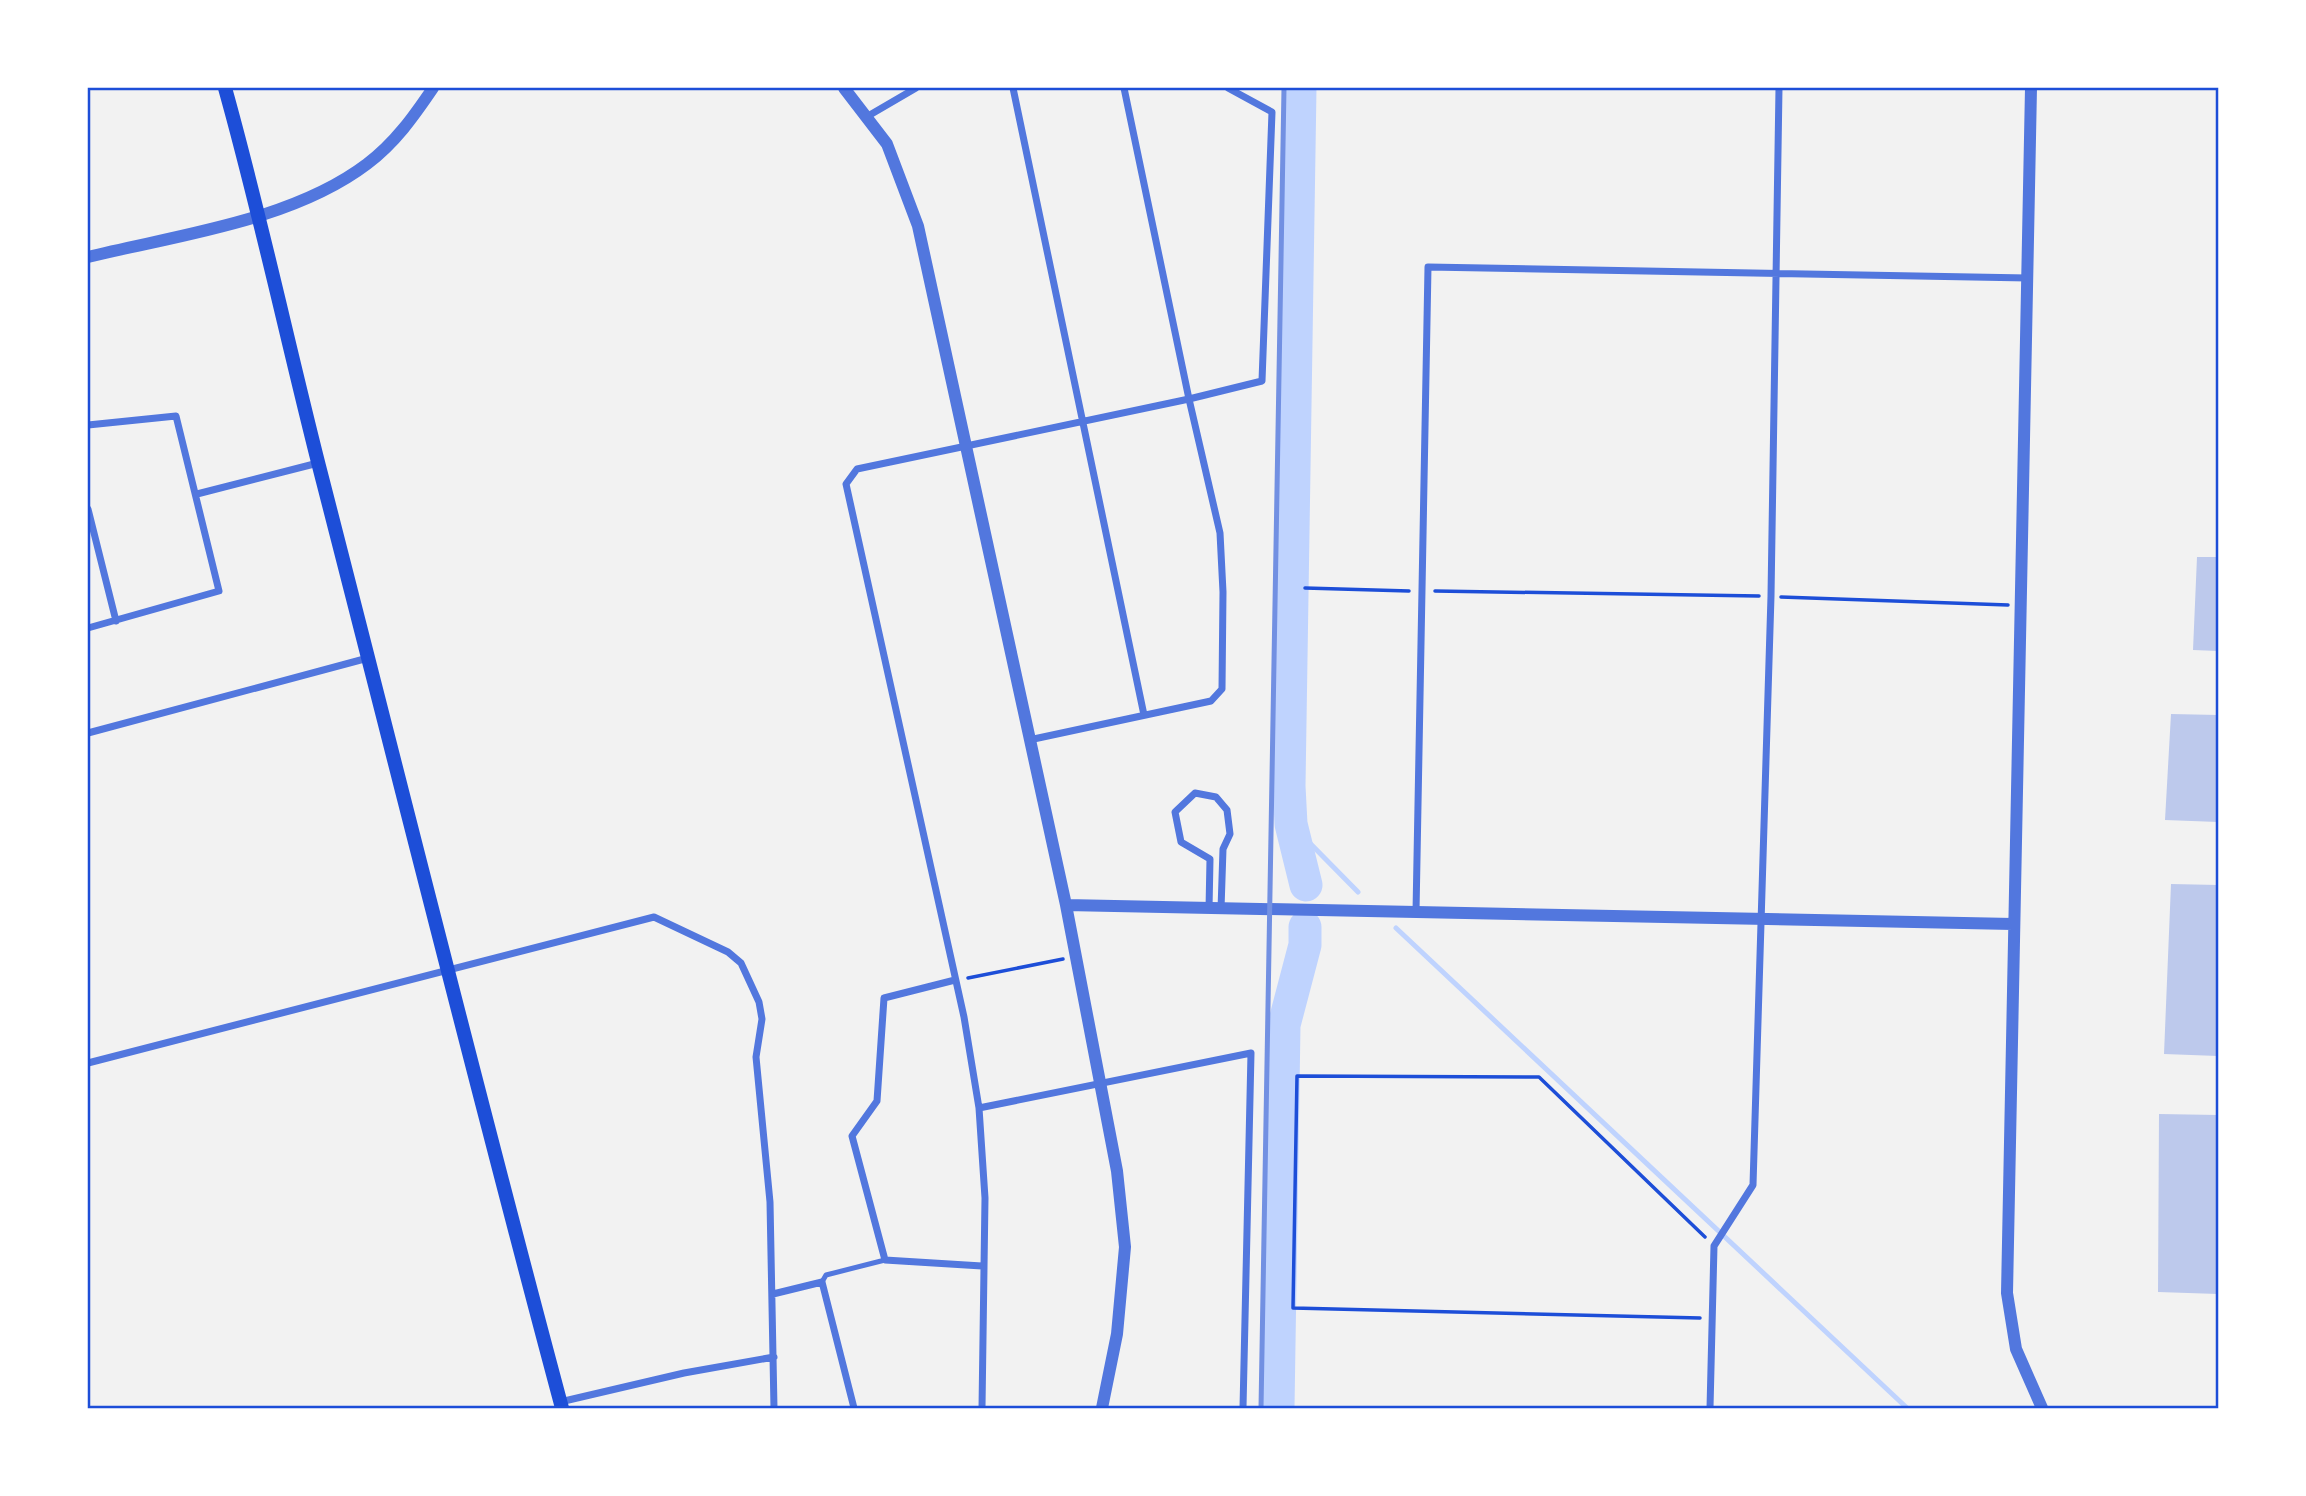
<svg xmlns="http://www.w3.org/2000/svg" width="2306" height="1496" viewBox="0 0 2306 1496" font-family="'DejaVu Sans',sans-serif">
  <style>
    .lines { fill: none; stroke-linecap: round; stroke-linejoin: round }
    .stream { stroke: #bfd3fe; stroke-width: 5 }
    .river { stroke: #bfd3fe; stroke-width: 33 }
    .building { fill: #bdc9ec }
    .path { stroke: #1d4ed8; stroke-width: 3.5 }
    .service { stroke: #5277de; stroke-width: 5 }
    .minor { stroke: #5277de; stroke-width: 7 }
    .tertiary { stroke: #5277de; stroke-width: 12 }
    .secondary { stroke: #1d4ed8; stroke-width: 14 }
    .rail { stroke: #7290e2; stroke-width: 5 }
    .neatline { fill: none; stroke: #1d4ed8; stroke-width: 2.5 }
  </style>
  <rect width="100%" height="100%" fill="#f2f2f2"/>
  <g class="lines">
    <!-- stream -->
    <path class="stream" d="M1291 824 1358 892
      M1396 928 1907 1408"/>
    <!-- river -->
    <path class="river" d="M1300 88 1289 786 1291 824 1306 885
      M1278 1408 1284 1025 1305 945V927"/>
  </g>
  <!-- building -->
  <path class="building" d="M2197 557H2218V651L2193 650Z
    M2171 714 2218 715V822L2165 820Z
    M2171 884 2218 885V1056L2164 1054Z
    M2159 1114 2218 1115V1294L2158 1292Z"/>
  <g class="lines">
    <!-- path -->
    <path class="path" d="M1305 588 1409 591
      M1435 591 1759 596
      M1781 597 2008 605
      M968 978 1063 959
      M1700 1318 1293 1308 1297 1076 1539 1077 1705 1237"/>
    <!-- service -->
    <path class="service" d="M822 1282 826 1275 885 1260"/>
    <!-- minor -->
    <path class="minor" d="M1013 88 1144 715
      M868 116 916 88
      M88 425 176 416 219 591 88 628
      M197 494 318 463
      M88 509 116 621
      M88 733 368 658
      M1029 740 1211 701 1222 689 1223 592 1220 533 1189 399 1262 381 1272 112 1228 88
      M1209 909 1210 859 1181 842 1175 812 1195 793 1216 797 1227 810 1230 834 1223 849 1221 909
      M1416 912 1428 267 2028 278
      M955 980 884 998 877 1101 852 1136 885 1260 982 1266
      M88 1063 654 917 728 952 741 963 759 1002 762 1019 756 1057 770 1202 774 1408
      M979 1108 1251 1053 1243 1408
      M773 1294 822 1282 854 1408
      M560 1402 684 1373 774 1357
      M982 1408 985 1198 979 1108 964 1017 846 484 857 469 1189 399 1124 88
      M1710 1408 1714 1246 1753 1185 1771 596 1779 88"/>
    <!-- tertiary -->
    <path class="tertiary" d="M844 88 887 144 918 226 1066 905 1117 1171 1125 1247 1117 1334 1102 1408
      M2031 88 2007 1293 2016 1349 2042 1408
      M88 257C177 235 292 221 367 164 395 143 414 116 433 88
      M1066 905 2013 924"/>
    <!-- secondary -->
    <path class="secondary" d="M225 88C260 213 287 340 319 466 400 781 478 1095 562 1408"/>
    <!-- rail -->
    <path class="rail" d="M1261 1408 1284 88"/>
  </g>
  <!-- border -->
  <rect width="2306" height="1496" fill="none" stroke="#ffffff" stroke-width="178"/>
  <rect x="89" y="89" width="2128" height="1318" class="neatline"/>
</svg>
